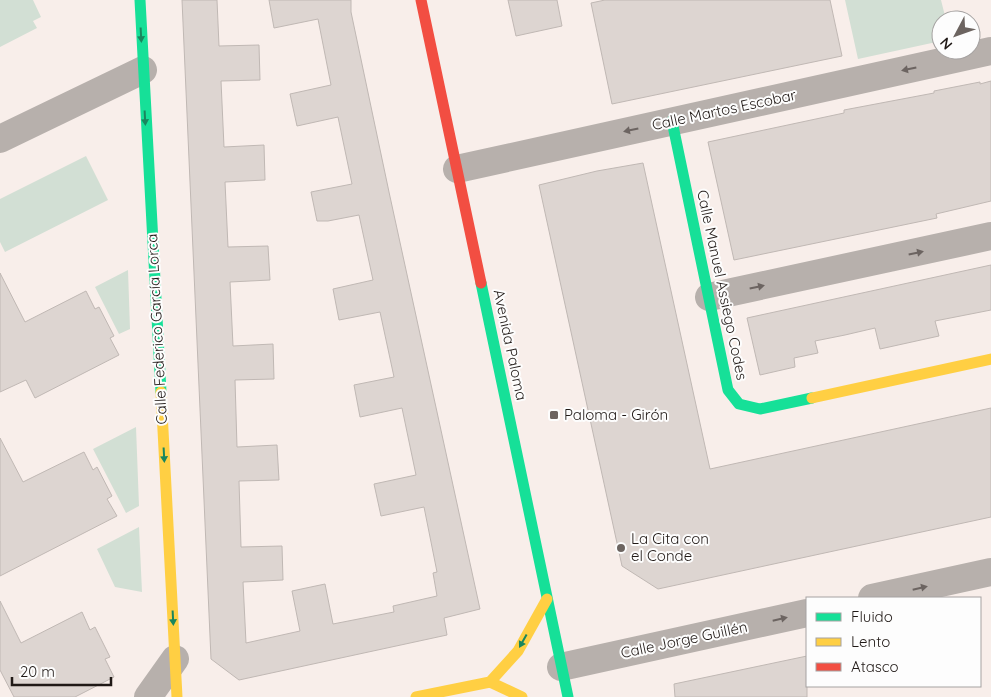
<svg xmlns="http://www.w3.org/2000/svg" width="991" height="697" viewBox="0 0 991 697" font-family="Quicksand,sans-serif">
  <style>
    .green { fill: #d2dfd4 }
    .building { fill: #ddd5d1; stroke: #c0b8b4 }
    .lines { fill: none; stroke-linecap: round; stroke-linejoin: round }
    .street { stroke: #b7b0ac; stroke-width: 28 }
    .fast { stroke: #16e098; stroke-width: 11 }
    .slow { stroke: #ffcf43; stroke-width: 11 }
    .jam { stroke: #f24e42; stroke-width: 11 }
    .oneway { fill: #1a865e }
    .oneway2 { fill: #6c6461 }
    .poi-dot { fill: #6c6460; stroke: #fdfdfd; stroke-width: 2 }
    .labels { text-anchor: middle; stroke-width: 4; stroke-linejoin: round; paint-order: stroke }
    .street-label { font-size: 15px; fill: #201916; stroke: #fdfdfd }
    .poi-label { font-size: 15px; fill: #201916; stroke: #fdfdfd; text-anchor: start }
  </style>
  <rect width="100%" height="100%" fill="#f8eeea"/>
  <!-- green -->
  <path class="green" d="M0 0H33L41 17 33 21 37 28 0 47Z
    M845 0H941L946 20H941V41L858 59Z
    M86 156 108 200 5 252 0 242V199Z
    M128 270 130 329 119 334 95 287Z
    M136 427 139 506 126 513 93 449Z
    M139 527 142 592 115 587 97 549Z"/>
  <!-- building -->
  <path class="building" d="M182 0H217L219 46 259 45 260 80 221 81 224 147 264 145 265 180 225 182 228 247 268 246 270 280 230 282 233 346 273 344 274 379 235 380 237 447 277 445 279 480 239 481 241 547 282 546 283 580 243 582 246 643 300 631 292 591 325 584 333 624 394 612 393 606 437 596 433 573 437 572 424 507 381 516 374 484 416 475 402 408 360 417 354 385 394 377 380 312 339 320 333 289 373 280 359 215 328 221H317L311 192 352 184 338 117 297 126 290 94 331 85 318 19 274 28 269 0H351V12L389 192 480 609 444 618 447 635 239 680 211 659Z
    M508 0H557L562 26 516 36Z
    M605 0H830L842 56 612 104 591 3Z
    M991 81V201L936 214 937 218 734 260 708 142 844 113V110L934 93V91L980 82V84Z
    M643 163 710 469 991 408V517L658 589 622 566 539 185 597 171Z
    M991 265V310L935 321 939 336 880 349 875 328 845 335 815 341 818 353 794 358 795 367 760 375 747 318Z
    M0 273 25 322 86 291 95 309 99 307 114 336 110 338 119 355 35 398 26 380 0 392Z
    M0 438 23 482 84 452 93 470 97 467 112 496 107 499 117 516 0 576Z
    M0 601 21 643 82 612 90 630 95 627 110 657 105 659 114 677 75 697H14L0 670Z
    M807 656V697H675L674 684Z"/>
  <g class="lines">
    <!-- street -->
    <path class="street" d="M0 139 143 70
      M457 169 991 51
      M709 297 991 236
      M872 598 991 572
      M561 667 807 613
      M148 697 175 659"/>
    <!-- fast -->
    <path class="fast" d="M140 0 161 392
      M672 121 728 390 739 404 760 409 812 398
      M481 283 568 697"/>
    <!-- slow -->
    <path class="slow" d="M161 392 177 697
      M812 398 991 359
      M490 682 522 697
      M416 697 490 682 518 651 547 599"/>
    <!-- jam -->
    <path class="jam" d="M421 0 481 283"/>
  </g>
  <!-- one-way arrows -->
  <defs><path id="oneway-solid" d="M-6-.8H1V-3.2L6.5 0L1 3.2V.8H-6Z" transform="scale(1.25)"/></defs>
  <g class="oneway">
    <use href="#oneway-solid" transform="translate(141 35) rotate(87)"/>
    <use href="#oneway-solid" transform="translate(145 118) rotate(87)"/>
    <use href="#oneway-solid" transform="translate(164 455) rotate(87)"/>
    <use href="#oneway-solid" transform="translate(173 618) rotate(87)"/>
    <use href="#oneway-solid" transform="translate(523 641) rotate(119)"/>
  </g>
  <g class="oneway2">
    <use href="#oneway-solid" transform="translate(909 69) rotate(168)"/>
    <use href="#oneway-solid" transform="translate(631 130) rotate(168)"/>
    <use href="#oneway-solid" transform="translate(916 253) rotate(-12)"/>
    <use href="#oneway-solid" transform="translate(757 287) rotate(-12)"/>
    <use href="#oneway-solid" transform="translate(920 588) rotate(-13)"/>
    <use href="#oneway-solid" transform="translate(780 619) rotate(-13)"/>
  </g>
  <!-- markers -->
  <g class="poi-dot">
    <rect x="549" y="410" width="10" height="10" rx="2.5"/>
    <circle cx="621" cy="548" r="5"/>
  </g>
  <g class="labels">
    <!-- street labels -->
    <g class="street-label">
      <text transform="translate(724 110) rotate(-12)" y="5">Calle Martos Escobar</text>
      <text transform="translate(722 285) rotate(78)" y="5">Calle Manuel Assiego Codes</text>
      <text transform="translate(157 329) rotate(-93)" y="5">Calle Federico García Lorca</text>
      <text transform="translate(510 345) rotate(78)" y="5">Avenida Paloma</text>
      <text transform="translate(684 640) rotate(-12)" y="5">Calle Jorge Guillén</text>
    </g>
    <!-- poi labels -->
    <g class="poi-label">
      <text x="564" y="420">Paloma - Girón</text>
      <text x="631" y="544">La Cita con<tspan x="631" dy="17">el Conde</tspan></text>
    </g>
  </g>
  <!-- legend -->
  <rect x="806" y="597" width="175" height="90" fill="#fdfdfd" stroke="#a5a2a1"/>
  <rect x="816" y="613" width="25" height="8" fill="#16e098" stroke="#a5a2a1"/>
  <text x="851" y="622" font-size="15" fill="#201916">Fluido</text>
  <rect x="816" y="638" width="25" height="8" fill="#ffcf43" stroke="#a5a2a1"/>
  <text x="851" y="647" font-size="15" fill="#201916">Lento</text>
  <rect x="816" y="663" width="25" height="8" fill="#f24e42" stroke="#a5a2a1"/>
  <text x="851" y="672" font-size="15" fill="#201916">Atasco</text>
  <!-- north arrow -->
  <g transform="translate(956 35) rotate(229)"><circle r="24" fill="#fdfdfd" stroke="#a5a2a1"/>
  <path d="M0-4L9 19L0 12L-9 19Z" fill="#6c6460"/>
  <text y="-8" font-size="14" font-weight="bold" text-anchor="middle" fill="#201916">N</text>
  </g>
  <!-- scale -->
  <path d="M12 677v8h99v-8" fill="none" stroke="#201916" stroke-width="2.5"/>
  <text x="20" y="677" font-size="15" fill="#201916" stroke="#fdfdfd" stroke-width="4" paint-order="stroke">20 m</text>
</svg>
